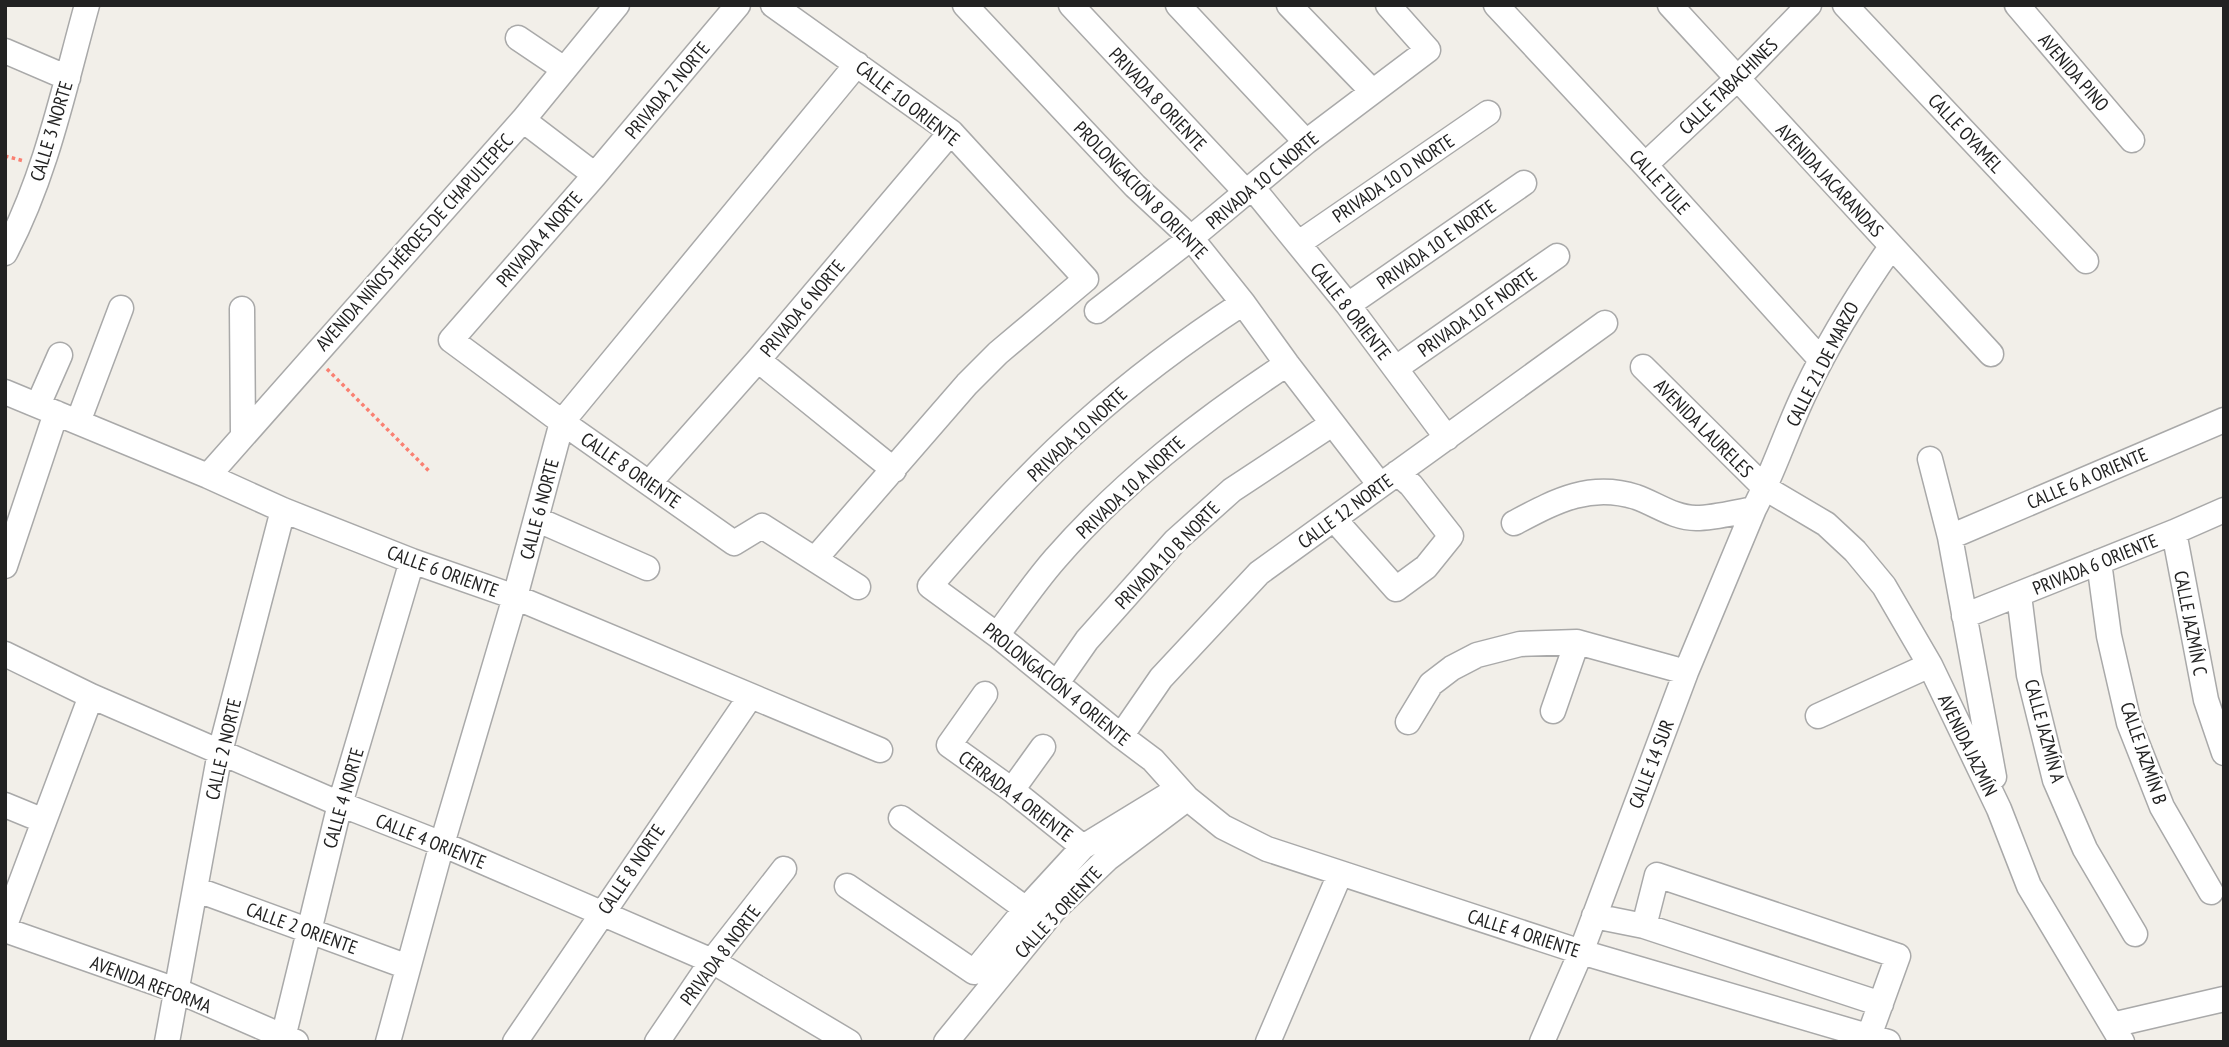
<svg xmlns="http://www.w3.org/2000/svg" width="2229" height="1047" viewBox="0 0 2229 1047" font-family="'PT Sans Narrow',sans-serif">
  <style>
    .lines { fill: none; stroke-linecap: round; stroke-linejoin: round }
    .minor-casing { stroke: #a9a9a9; stroke-width: 27 }
    .path { stroke: #fa8072; stroke-width: 3.5; stroke-dasharray: 3.5 3.5; stroke-linecap: butt }
    .minor { stroke: #fff; stroke-width: 24 }
    .labels { text-anchor: middle; stroke-width: 5; stroke-linejoin: round; paint-order: stroke }
    .street-label { font-size: 19px; fill: #222; stroke: #fff }
  </style>
  <rect width="100%" height="100%" fill="#f2efe9"/>
  <g class="lines">
    <!-- minor casing -->
    <g class="minor-casing">
      <path id="minor" d="M738 5 595 175 451 340 562 422 734 543 762 526 858 587
        M773 5 951 132 1086 279 998 353 967 384 815 559
        M965 5 1135 186 1191 238 1243 303 1287 364 1380 485
        M1071 5 1246 192
        M1178 5 1306 142
        M1289 5 1372 91
        M1496 5 1645 165 1821 360
        M1670 5 1991 354
        M1845 5 2086 261
        M2017 5 2132 140
        M518 38 564 69
        M5 51 68 78
        M523 120 595 175
        M1645 165 1737 79 1809 5
        M1252 187 1348 305 1447 438
        M1299 243 1488 113
        M5 253C46 176 64 88 87 5
        M1243 303C1188 339 1135 378 1085 423 1029 472 979 529 930 586L997 635 1121 736 1153 760 1187 798 1223 827 1267 849 1581 952 1888 1042
        M1348 305 1524 183
        M242 309 243 435
        M1097 311 1191 238 1306 142 1428 50 1388 5
        M758 360 894 470
        M1643 367 1765 488 1826 524 1855 551 1884 586 1930 665 1999 809 2029 886 2122 1042
        M1396 368 1557 256
        M5 392 208 476 283 510 412 561 515 597 880 750
        M38 405 60 355
        M78 422 121 308
        M1930 459 1950 537 1994 777
        M208 476 523 120 617 5
        M650 482 758 360 951 132
        M536 519 647 568
        M1334 519 1396 589 1426 567 1451 536 1411 485 1397 473
        M1514 523C1554 502 1589 482 1636 497 1656 504 1674 518 1696 518 1715 518 1736 512 1754 509
        M2174 532 2206 700 2224 753
        M1950 537 2224 420
        M2099 562 2109 636 2129 723 2162 807 2211 892
        M5 566 56 413
        M2019 595 2029 675 2055 780 2085 849 2135 934
        M1964 616 2174 532 2224 510
        M997 635C1016 610 1034 583 1055 559 1122 482 1202 420 1287 364
        M5 654 91 696 220 752 340 804 442 844 712 961 849 1042
        M1057 683 1087 640 1175 541 1232 490 1332 424
        M985 694 949 745 1012 790 1083 847
        M1553 711 1577 642 1686 672
        M1818 716 1930 665
        M1408 722 1431 684 1452 668 1477 655 1520 644 1577 642
        M1121 736 1161 678 1259 573 1605 323
        M1012 790 1043 747
        M5 805 44 821
        M901 818 1026 909
        M847 886 974 972 1026 909 1083 847 1178 789
        M195 889 408 967
        M1594 916 1644 926
        M5 925 91 696
        M5 930 176 990 296 1042
        M2112 1025 2224 999
        M1869 1036 1898 956 1657 875 1644 926 1881 1004
        M167 1042 220 752 283 510
        M282 1042 340 804 412 561
        M388 1042 442 844 515 597 562 422 857 64
        M515 1042 750 697
        M657 1042 712 961 784 869
        M946 1042 1054 910 1107 859 1180 804
        M1268 1042 1340 874
        M1542 1042 1581 952 1686 672 1754 509C1774 471 1787 429 1806 390 1830 339 1859 293 1891 247"/>
    </g>
    <!-- path -->
    <path class="path" d="M5 156 24 161
      M327 369 429 471"/>
    <!-- minor -->
    <use href="#minor" class="minor"/>
  </g>
  <g class="labels">
    <!-- street labels -->
    <g class="street-label">
      <text transform="translate(2074 72) rotate(49)" y="7">AVENIDA PINO</text>
      <text transform="translate(1728 86) rotate(-44)" y="7">CALLE TABACHINES</text>
      <text transform="translate(667 90) rotate(-50)" y="7">PRIVADA 2 NORTE</text>
      <text transform="translate(1158 99) rotate(47)" y="7">PRIVADA 8 ORIENTE</text>
      <text transform="translate(908 103) rotate(38)" y="7">CALLE 10 ORIENTE</text>
      <text transform="translate(51 131) rotate(-73)" y="7">CALLE 3 NORTE</text>
      <text transform="translate(1966 133) rotate(47)" y="7">CALLE OYAMEL</text>
      <text transform="translate(1393 178) rotate(-34)" y="7">PRIVADA 10 D NORTE</text>
      <text transform="translate(1262 180) rotate(-40)" y="7">PRIVADA 10 C NORTE</text>
      <text transform="translate(1830 180) rotate(47)" y="7">AVENIDA JACARANDAS</text>
      <text transform="translate(1660 182) rotate(48)" y="7">CALLE TULE</text>
      <text transform="translate(1141 190) rotate(46)" y="7">PROLONGACIÓN 8 ORIENTE</text>
      <text transform="translate(539 239) rotate(-49)" y="7">PRIVADA 4 NORTE</text>
      <text transform="translate(414 242) rotate(-48)" y="7">AVENIDA NIÑOS HÉROES DE CHAPULTEPEC</text>
      <text transform="translate(1436 244) rotate(-35)" y="7">PRIVADA 10 E NORTE</text>
      <text transform="translate(802 308) rotate(-50)" y="7">PRIVADA 6 NORTE</text>
      <text transform="translate(1351 311) rotate(52)" y="7">CALLE 8 ORIENTE</text>
      <text transform="translate(1477 312) rotate(-35)" y="7">PRIVADA 10 F NORTE</text>
      <text transform="translate(1822 364) rotate(-63)" y="7">CALLE 21 DE MARZO</text>
      <text transform="translate(1704 428) rotate(45)" y="7">AVENIDA LAURELES</text>
      <text transform="translate(1077 434) rotate(-43)" y="7">PRIVADA 10 NORTE</text>
      <text transform="translate(631 470) rotate(35)" y="7">CALLE 8 ORIENTE</text>
      <text transform="translate(2087 478) rotate(-23)" y="7">CALLE 6 A ORIENTE</text>
      <text transform="translate(1130 487) rotate(-43)" y="7">PRIVADA 10 A NORTE</text>
      <text transform="translate(539 509) rotate(-75)" y="7">CALLE 6 NORTE</text>
      <text transform="translate(1345 511) rotate(-36)" y="7">CALLE 12 NORTE</text>
      <text transform="translate(1167 555) rotate(-46)" y="7">PRIVADA 10 B NORTE</text>
      <text transform="translate(2095 564) rotate(-22)" y="7">PRIVADA 6 ORIENTE</text>
      <text transform="translate(443 571) rotate(20)" y="7">CALLE 6 ORIENTE</text>
      <text transform="translate(2191 623) rotate(79)" y="7">CALLE JAZMÍN C</text>
      <text transform="translate(1057 684) rotate(39)" y="7">PROLONGACIÓN 4 ORIENTE</text>
      <text transform="translate(2045 731) rotate(75)" y="7">CALLE JAZMÍN A</text>
      <text transform="translate(1968 745) rotate(64)" y="7">AVENIDA JAZMÍN</text>
      <text transform="translate(223 749) rotate(-77)" y="7">CALLE 2 NORTE</text>
      <text transform="translate(2144 753) rotate(71)" y="7">CALLE JAZMÍN B</text>
      <text transform="translate(1651 764) rotate(-69)" y="7">CALLE 14 SUR</text>
      <text transform="translate(1016 796) rotate(37)" y="7">CERRADA 4 ORIENTE</text>
      <text transform="translate(343 798) rotate(-74)" y="7">CALLE 4 NORTE</text>
      <text transform="translate(431 841) rotate(22)" y="7">CALLE 4 ORIENTE</text>
      <text transform="translate(631 869) rotate(-56)" y="7">CALLE 8 NORTE</text>
      <text transform="translate(1058 912) rotate(-47)" y="7">CALLE 3 ORIENTE</text>
      <text transform="translate(302 928) rotate(20)" y="7">CALLE 2 ORIENTE</text>
      <text transform="translate(1524 933) rotate(18)" y="7">CALLE 4 ORIENTE</text>
      <text transform="translate(720 955) rotate(-53)" y="7">PRIVADA 8 NORTE</text>
      <text transform="translate(151 984) rotate(21)" y="7">AVENIDA REFORMA</text>
    </g>
  </g>
  <!-- border -->
  <rect width="2229" height="1047" fill="none" stroke="#222222" stroke-width="14"/>
</svg>
